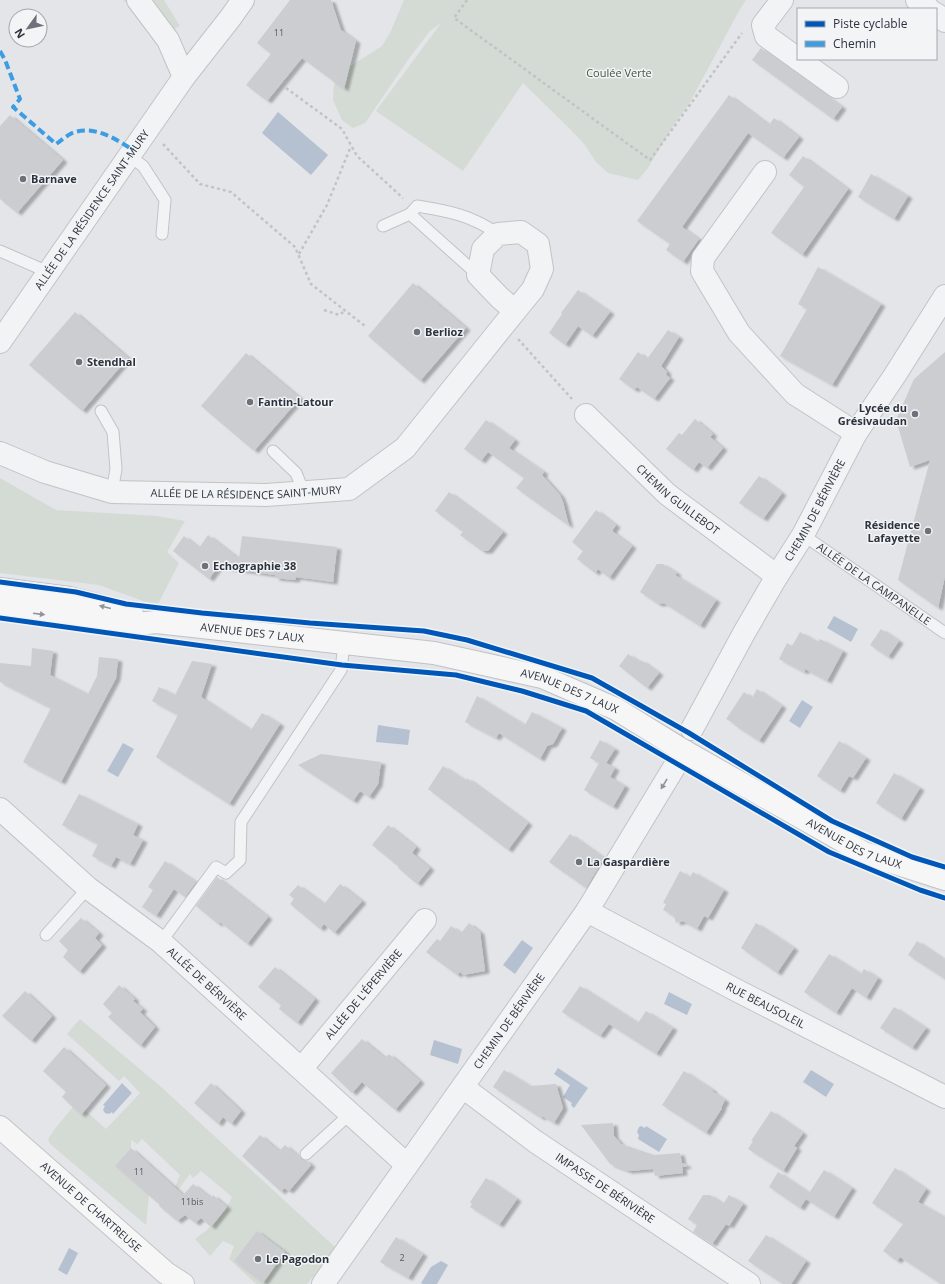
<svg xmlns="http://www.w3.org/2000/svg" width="945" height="1284" viewBox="0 0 945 1284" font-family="'Open Sans',sans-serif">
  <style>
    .green { fill: #d4dbd4 }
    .water { fill: #b5c1d0 }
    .building { fill: #cccdd0; filter: url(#shadow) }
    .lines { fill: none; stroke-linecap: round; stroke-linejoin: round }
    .lane-casing { stroke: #c2c3c6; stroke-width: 13 }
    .street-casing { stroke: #c2c3c6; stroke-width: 24 }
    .secondary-casing { stroke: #c2c3c6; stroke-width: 24 }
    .primary-casing { stroke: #c0c2c5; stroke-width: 24 }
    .path { stroke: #c1c3c6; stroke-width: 2.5; stroke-dasharray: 3 3; stroke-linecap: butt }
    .lane { stroke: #f2f3f5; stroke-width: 11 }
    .street { stroke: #f2f3f5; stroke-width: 22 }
    .secondary { stroke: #f6f6f7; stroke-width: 22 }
    .primary { stroke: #f6f6f7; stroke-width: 22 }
    .quiet { stroke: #3d9de3; stroke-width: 4; stroke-dasharray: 8 4; stroke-linecap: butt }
    .cycleway-casing { stroke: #f2f4f6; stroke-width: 8 }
    .cycleway { stroke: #0057b8; stroke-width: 5 }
    .oneway { fill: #91949b }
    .oneway2 { fill: #8f939a }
    .poi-dot { fill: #6c717a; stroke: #f2f4f6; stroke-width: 1.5 }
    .labels { text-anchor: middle; stroke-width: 3; stroke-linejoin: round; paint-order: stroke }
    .number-label { font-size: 9px; fill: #555a64 }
    .park-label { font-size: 11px; fill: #40593b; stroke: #f2f4f6 }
    .poi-label { font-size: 11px; font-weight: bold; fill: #2c333f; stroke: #f2f4f6; text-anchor: start }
    .street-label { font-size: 11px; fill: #2c333f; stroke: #f2f4f6 }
  </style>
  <defs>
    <filter id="shadow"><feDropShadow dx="4.5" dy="2.5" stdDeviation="1" flood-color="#0004"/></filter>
  </defs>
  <rect width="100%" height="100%" fill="#e3e5e8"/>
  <!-- green -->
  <path class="green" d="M123 0H164L180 26 162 35Z
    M404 0H746L740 9 689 104 673 126 648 168 638 180 608 173 596 162 585 145 570 129 523 83 463 171 376 111 441 23 430 31 410 57 365 123 353 128 342 120 333 100 334 84 341 72 382 46 390 33Z
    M0 478 56 510 157 516 185 521 167 552 179 563 157 606 99 585 0 573Z
    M80 1019 159 1085 336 1248 307 1284H256L229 1259 234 1246 223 1241 210 1256 195 1239C211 1228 224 1215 232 1197L201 1171 193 1178 190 1174 178 1190 175 1187 180 1175 142 1139 137 1144 131 1140V1148L115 1166 149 1195 146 1225 50 1144 48 1139 54 1130 73 1107 81 1115 85 1110 106 1129 140 1093 124 1076 119 1081 67 1034Z"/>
  <!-- water -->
  <path class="water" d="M278 112 328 155 311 175 262 133Z
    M834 616 858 629 851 642 827 628Z
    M802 700 813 707 800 728 789 721Z
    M378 725 410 730 408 745 376 742Z
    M123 743 134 749 118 777 107 771Z
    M522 940 533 948 515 974 503 965Z
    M669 992 692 1004 687 1015 664 1004Z
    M434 1040 462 1049 458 1064 430 1055Z
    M558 1068 588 1088 574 1108 571 1105 572 1103 563 1097 570 1085 554 1074Z
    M811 1070 834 1084 826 1097 803 1082Z
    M122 1083 132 1093 113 1114 112 1112 109 1114 105 1113 103 1110 105 1106 103 1105Z
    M641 1126 645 1128 646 1126 667 1139 659 1152 638 1139 639 1135 637 1132 639 1127Z
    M69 1248 78 1253 67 1275 58 1270Z
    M441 1261 448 1265 437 1284H423L421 1283 431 1267Z"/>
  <!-- building -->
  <path class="building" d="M290 0H331L341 30 356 41 344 89 302 58 267 101 246 85 271 54 257 43Z
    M761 48 842 107 833 119 752 60Z
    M729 95 769 125 774 118 799 137 783 158 748 133 682 227 699 239 683 262 666 250 670 244 637 221Z
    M10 115 63 160 17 213 0 199V126Z
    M803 156 848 189 802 255 771 233 804 187 789 175Z
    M871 174 908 196 894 219 858 197Z
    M818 267 881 304 832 385 780 356 807 309 798 304Z
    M413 283 466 328 420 381 368 336Z
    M578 290 610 312 592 336 578 326 565 345 549 333 562 314 561 313Z
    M75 312 128 358 82 411 29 365Z
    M668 330 679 337 661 366 667 372 666 375 670 378 654 399 637 387 634 390 619 379 638 352 647 359Z
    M945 352V576L938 608 898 580 930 460 910 467 896 420 914 379Z
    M246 353 300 398 254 451 201 406Z
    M695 419 713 434 710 437 723 448 707 468 699 462 693 470 666 449 679 433 682 435Z
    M486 420 515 440 509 448 544 472 542 475 560 495 563 502 569 526 516 488 524 478 488 452 481 461 464 449Z
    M759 476 782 493 763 519 739 503Z
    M449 492 503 532 488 551H482L460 535 463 532 435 511Z
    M596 510 616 525 612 531 632 546 609 578 598 569 595 573 577 559 583 551 572 542Z
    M208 535 239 559 242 536 337 547 333 582 296 577 295 580 275 578V575L218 567 209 579 173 551 184 536 199 548Z
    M657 564H663L677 573 675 575 716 600 700 626 664 603 658 604 640 592Z
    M881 629 899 641 888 657 870 645Z
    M800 632 818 642 820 639 843 651 827 681 805 669 804 672 779 659 787 643 792 646Z
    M32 648 53 651 50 675 88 694 97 676 99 657 118 659 116 678 61 782 23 762 51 708 0 682V663L31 666Z
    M628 654 640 662 641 660 659 673 647 688 619 666Z
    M192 661 212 664 201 697 251 730 262 713 280 724 229 804 156 757 178 715 152 701 159 687 175 695Z
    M757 689 782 706 759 741 734 725 735 724 726 719 744 692 752 698Z
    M477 696 525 725 532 712 562 728 553 744 547 746 540 759 499 733 496 738 465 722Z
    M600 740 615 749 606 763 615 768 610 777 625 786 613 807 584 790 599 763 590 758Z
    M839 741 866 758 853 778 849 776 840 791 817 776Z
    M321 754 381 762 378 784 369 797 360 791 353 801 298 765Z
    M443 766 466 781 467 778 528 823 508 850 428 789Z
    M894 773 920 788 901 819 876 803Z
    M79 794 138 824 133 835 143 840 130 864 116 857 111 866 92 856 98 844 62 825Z
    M388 825 416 847 412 853 430 868 417 884 398 868 399 867 372 845Z
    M570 834 604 858 586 888 549 862Z
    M165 861 196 882 185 897 174 889 156 916 142 907 153 890 148 887Z
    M680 871 690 877 693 872 724 890 708 918 704 916 697 929 683 921 676 923 674 916 663 910 666 904 663 903Z
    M217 877 268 917 247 944 220 922 218 924 196 906Z
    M340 884 362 901 334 933 324 924 320 929 290 904 294 899 289 895 298 885 324 904Z
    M81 918 99 933 95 938 102 945 79 972 63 957 68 950 59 941Z
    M469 923 480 932 485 971 463 975 460 972 457 975 426 952 437 939 440 941 451 926 461 933Z
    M756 923 794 948 777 973 741 948Z
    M917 941 945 960V979L908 955Z
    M829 954 861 974 864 969 878 978 866 998 852 988 836 1013 804 992Z
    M275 967 315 999 297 1023 279 1009 281 1005 258 987Z
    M119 985 135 999 133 1001 143 1009 140 1012 155 1027 140 1046 108 1017 112 1013 103 1004Z
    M580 986 638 1023 646 1011 673 1028 656 1054 609 1024 600 1036 562 1012Z
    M25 991 52 1016 31 1041 2 1016Z
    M894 1007 926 1028 912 1048 880 1028Z
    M362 1039 385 1058 389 1054 395 1059 420 1081 395 1110 362 1082 352 1093 331 1073Z
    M64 1047 106 1085 81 1115 62 1097 66 1092 43 1071Z
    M504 1070 530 1086 556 1084 563 1108 554 1123 542 1116 541 1118 493 1087Z
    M684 1071 713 1090 712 1091 725 1100 721 1108H722L706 1133 662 1105Z
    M211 1083 241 1111 231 1124 223 1117 218 1124 194 1103Z
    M771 1111 803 1133 794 1146 797 1148 783 1171 748 1149 753 1141H751Z
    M613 1123 614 1136 621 1144 654 1155 680 1153 682 1163 687 1165V1166L682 1167 683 1173 655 1176 653 1169 628 1171 610 1164 581 1125Z
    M260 1135 279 1151 285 1145 297 1155 298 1153 301 1159 307 1161 311 1165 289 1191 284 1188 281 1192 242 1156Z
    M131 1148 183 1195 193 1184 211 1198 213 1195 227 1207 211 1227 201 1218 195 1223 185 1215 177 1221 159 1206 160 1205 115 1166Z
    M895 1168 926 1189 918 1202 945 1217V1284H941L900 1257 897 1261 883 1251 903 1224 872 1203Z
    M824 1170 852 1188 834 1217 806 1199 800 1208 769 1187 778 1172 809 1193Z
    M486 1178 517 1199 499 1225 470 1207 472 1204 470 1202Z
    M703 1195H710L723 1204 729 1195 743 1204 729 1226 726 1224 712 1244 693 1232 697 1225 688 1219Z
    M257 1231 285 1252 263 1283 234 1261Z
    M766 1235 806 1261 791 1284H783L748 1261Z
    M396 1237 423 1254 408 1278 380 1262Z"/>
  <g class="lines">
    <!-- lane casing -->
    <g class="lane-casing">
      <g id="lane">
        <path d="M129 156 143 166 165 200 162 234"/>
        <path d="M410 214 417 206C448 211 471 215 498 234"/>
        <path d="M383 226 410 214 478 275"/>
        <path d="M0 251 48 272"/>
        <path d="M101 411 113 432 116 469 112 492"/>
        <path d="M273 451 296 473 304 493"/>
        <path id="s1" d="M803 535 945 633"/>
        <path d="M46 935 88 888"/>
        <path d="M161 942 216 867 226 873 240 860 241 822 341 670 344 643"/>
        <path d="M306 1154 351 1113"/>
      </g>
    </g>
    <!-- street casing -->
    <g class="street-casing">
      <g id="street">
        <path d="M138 0 168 40 184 77"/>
        <path d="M782 0 763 25 766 36 798 59"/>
        <path d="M917 0 929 9"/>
        <path d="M936 14 945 21"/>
        <path d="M798 59 837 87"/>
        <path d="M765 172 703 258 702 271 739 333 795 394 856 433"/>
        <path id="s2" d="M0 342 184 77 231 17 243 0"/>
        <path id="s3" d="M586 415 667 494 777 576"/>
        <path id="s4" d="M0 453 45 472 112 492 266 495 349 489 405 448 515 311 533 289 542 269 538 244 521 232 498 234 483 249 478 275 499 297 515 311"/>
        <path id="s5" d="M692 729 744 633 777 576 803 535 856 433 895 375 945 296"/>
        <path id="s6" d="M0 809 88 888 161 942 407 1165"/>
        <path id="s7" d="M587 911 734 989 945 1097"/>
        <path id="s8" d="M302 1068 425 920"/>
        <path id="s9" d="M464 1088 536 1142 749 1284"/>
        <path id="s10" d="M323 1284 587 911 684 751"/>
      </g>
    </g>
    <!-- secondary casing -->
    <g class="secondary-casing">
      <g id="secondary">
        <path id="s11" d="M0 1127 166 1273 183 1284"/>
      </g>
    </g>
    <!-- primary casing -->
    <g class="primary-casing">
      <g id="primary">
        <path d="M0 589 70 598 132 614"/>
        <path id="s12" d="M0 609 128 625 156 622 193 626 434 653 542 677 616 709 684 751 864 853 945 879"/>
      </g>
    </g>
    <!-- path -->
    <path class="path" d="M467 0 454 18 650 160 742 33
      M286 88 342 129 357 156 403 198
      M163 144 200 184 231 192 295 247 311 284 365 326
      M299 254 327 205 351 146
      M324 310 339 315 345 311
      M518 339 572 399"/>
    <!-- lane -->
    <use href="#lane" class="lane"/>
    <!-- street -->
    <use href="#street" class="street"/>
    <!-- secondary -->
    <use href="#secondary" class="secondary"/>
    <!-- primary -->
    <use href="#primary" class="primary"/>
    <!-- quiet -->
    <path class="quiet" d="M0 51 5 60 20 99 13 107 56 144C62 140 68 134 75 132 96 126 116 139 133 150"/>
    <!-- cycleway casing -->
    <g class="cycleway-casing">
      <path id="cycleway" d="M0 582 76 592 126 604 202 613 310 623 424 631 467 640 592 678 689 733 832 821 912 857 945 867
        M0 618 342 665 456 675 522 691 586 711 829 852 920 890 945 898"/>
    </g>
    <!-- cycleway -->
    <use href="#cycleway" class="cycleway"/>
  </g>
  <!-- one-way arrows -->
  <defs><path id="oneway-solid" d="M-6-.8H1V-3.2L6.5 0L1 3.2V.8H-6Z"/></defs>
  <g class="oneway">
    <use href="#oneway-solid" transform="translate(105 607) rotate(-166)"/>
    <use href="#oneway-solid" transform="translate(39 614) rotate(7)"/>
  </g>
  <use class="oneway2" href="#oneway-solid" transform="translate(664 784) rotate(121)"/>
  <!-- markers -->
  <g class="poi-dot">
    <circle cx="23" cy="179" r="4"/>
    <circle cx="417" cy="332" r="4"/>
    <circle cx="79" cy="362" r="4"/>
    <circle cx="250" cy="402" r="4"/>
    <circle cx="915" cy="414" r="4"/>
    <circle cx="928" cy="531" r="4"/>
    <circle cx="205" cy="566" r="4"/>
    <circle cx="579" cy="862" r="4"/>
    <circle cx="258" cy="1259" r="4"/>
  </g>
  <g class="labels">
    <!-- number labels -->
    <g class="number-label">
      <text x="279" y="36">11</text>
      <text x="139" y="1175">11</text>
      <text x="192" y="1205">11bis</text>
      <text x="402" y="1261">2</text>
    </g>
    <!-- park labels -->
    <g class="park-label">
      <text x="619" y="77">Coulée Verte</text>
    </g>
    <!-- poi labels -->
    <g class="poi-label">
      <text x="31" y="183">Barnave</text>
      <text x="425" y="336">Berlioz</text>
      <text x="87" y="366">Stendhal</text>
      <text x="258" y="406">Fantin-Latour</text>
      <text x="907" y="412" text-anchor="end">Lycée du<tspan x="907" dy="13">Grésivaudan</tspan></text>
      <text x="920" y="529" text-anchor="end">Résidence<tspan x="920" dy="13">Lafayette</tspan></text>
      <text x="213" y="570">Echographie 38</text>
      <text x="587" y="866">La Gaspardière</text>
      <text x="266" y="1263">Le Pagodon</text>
    </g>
    <!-- street labels -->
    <g class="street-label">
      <text dy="4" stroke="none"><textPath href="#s2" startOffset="161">ALLÉE DE LA RÉSIDENCE SAINT-MURY</textPath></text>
      <text dy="4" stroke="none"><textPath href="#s4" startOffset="253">ALLÉE DE LA RÉSIDENCE SAINT-MURY</textPath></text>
      <text dy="4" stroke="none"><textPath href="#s3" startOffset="125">CHEMIN GUILLEBOT</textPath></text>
      <text dy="4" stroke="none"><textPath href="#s5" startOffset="251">CHEMIN DE BÉRIVIÈRE</textPath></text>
      <text dy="4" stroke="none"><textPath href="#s1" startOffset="86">ALLÉE DE LA CAMPANELLE</textPath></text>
      <text dy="4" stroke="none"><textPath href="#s12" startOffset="254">AVENUE DES 7 LAUX</textPath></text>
      <text dy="4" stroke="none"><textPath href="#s12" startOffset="578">AVENUE DES 7 LAUX</textPath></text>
      <text dy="4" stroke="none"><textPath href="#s12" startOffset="902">AVENUE DES 7 LAUX</textPath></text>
      <text dy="4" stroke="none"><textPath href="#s6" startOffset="271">ALLÉE DE BÉRIVIÈRE</textPath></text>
      <text dy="4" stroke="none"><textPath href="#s8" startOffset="96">ALLÉE DE L'ÉPERVIÈRE</textPath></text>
      <text dy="4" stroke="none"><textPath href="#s7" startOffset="202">RUE BEAUSOLEIL</textPath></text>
      <text dy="4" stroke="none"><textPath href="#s10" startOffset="322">CHEMIN DE BÉRIVIÈRE</textPath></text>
      <text dy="4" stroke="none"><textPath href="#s9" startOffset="173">IMPASSE DE BÉRIVIÈRE</textPath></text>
      <text dy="4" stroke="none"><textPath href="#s11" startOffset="121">AVENUE DE CHARTREUSE</textPath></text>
    </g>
  </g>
  <!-- legend -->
  <rect x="797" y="8" width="140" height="52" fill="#f2f4f6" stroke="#a3a7ad"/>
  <rect x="805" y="21" width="20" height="6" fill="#0057b8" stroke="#a3a7ad"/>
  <text x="833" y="28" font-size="12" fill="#2c333f">Piste cyclable</text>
  <rect x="805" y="41" width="20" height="6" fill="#3d9de3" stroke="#a3a7ad"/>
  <text x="833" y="48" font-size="12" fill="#2c333f">Chemin</text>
  <!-- north arrow -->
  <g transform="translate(28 28) rotate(237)"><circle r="19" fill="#f2f4f6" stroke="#a3a7ad"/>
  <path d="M0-3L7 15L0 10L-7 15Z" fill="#6c717a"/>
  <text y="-6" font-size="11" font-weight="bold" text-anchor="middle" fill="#2c333f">N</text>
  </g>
</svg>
